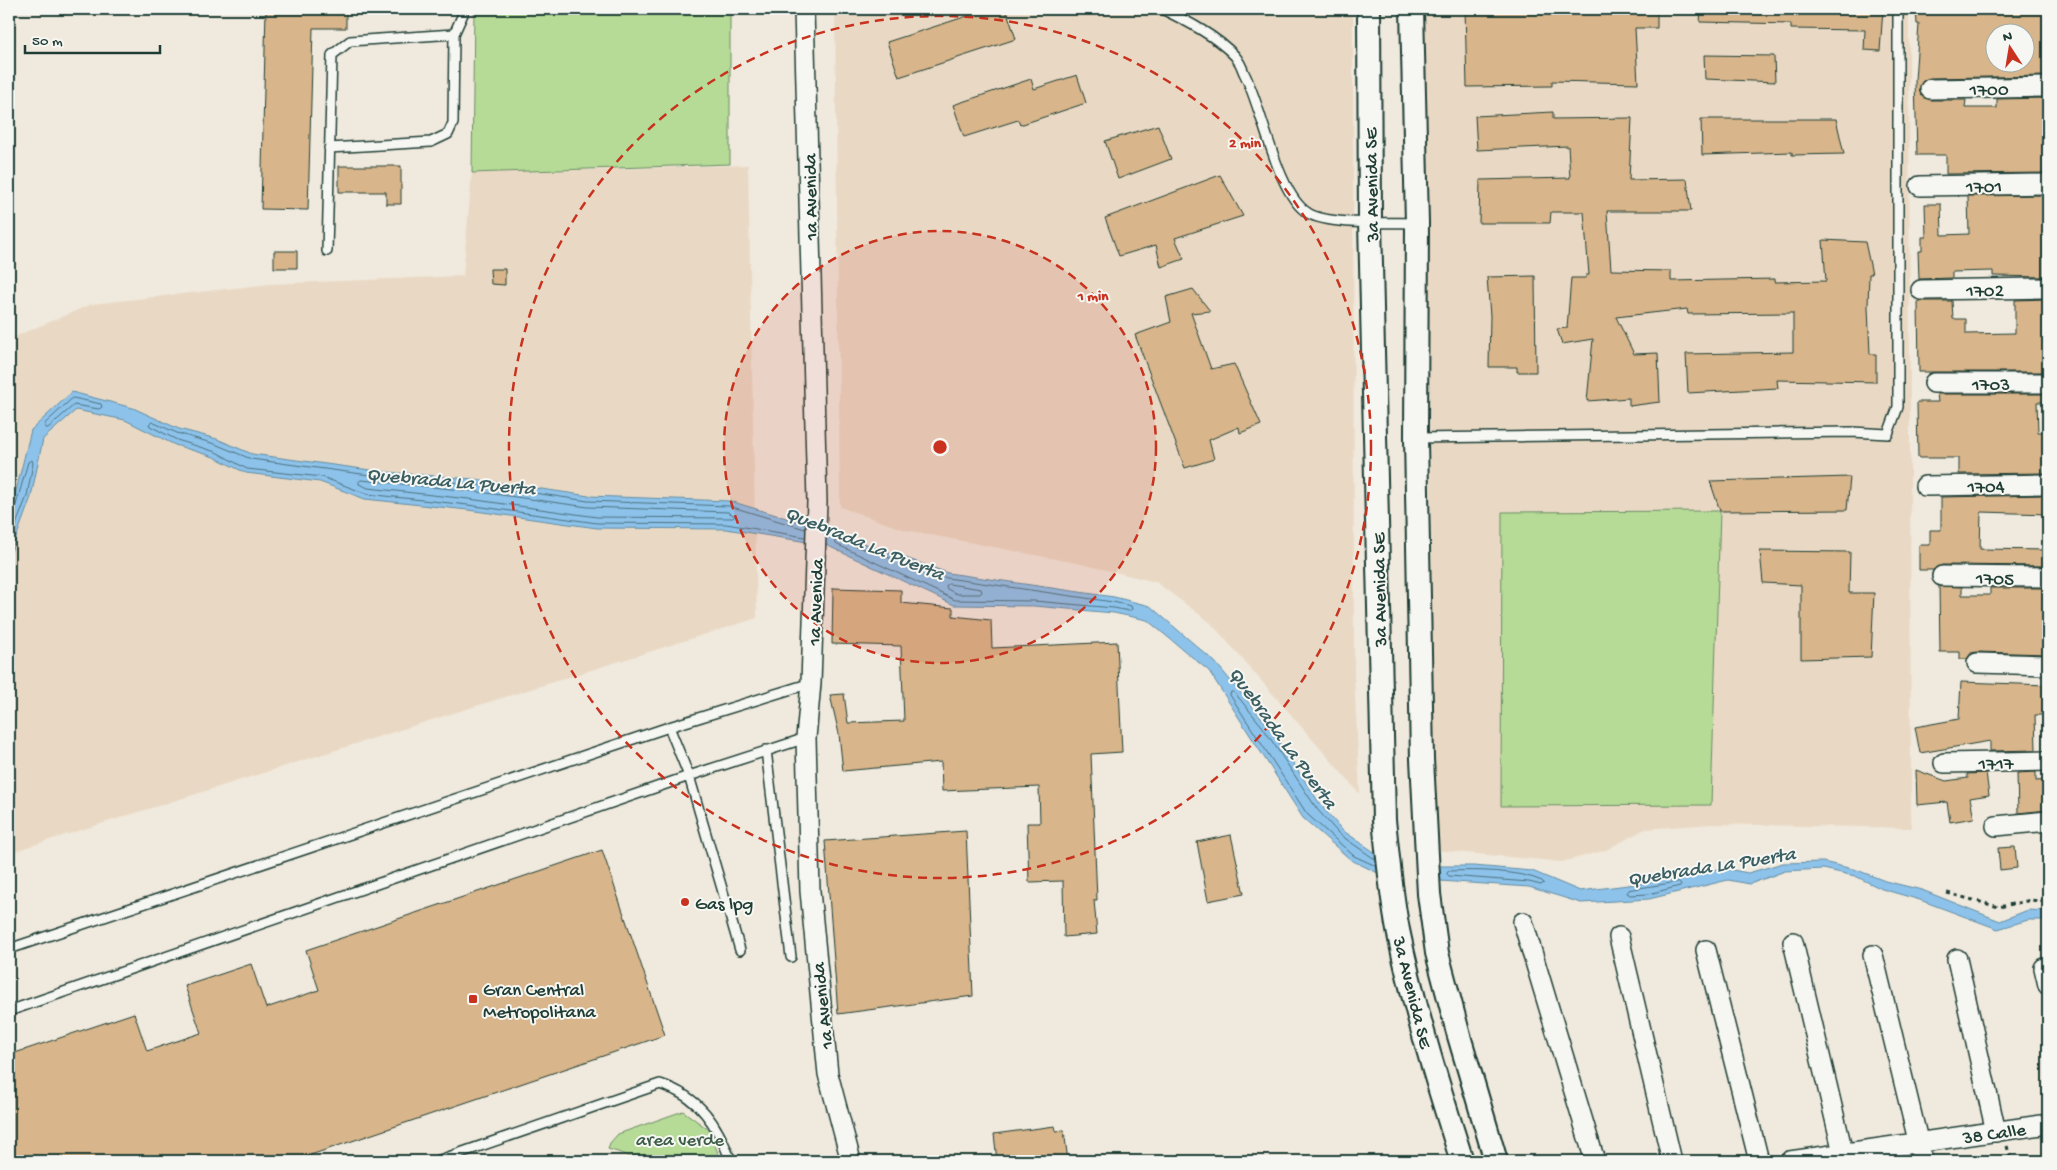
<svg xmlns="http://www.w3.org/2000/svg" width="2057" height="1170" viewBox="0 0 2057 1170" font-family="'Gochi Hand',sans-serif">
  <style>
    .built { fill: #e9d9c4 }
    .green { fill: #b6db96; stroke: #6a8c65 }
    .water { fill: #8dc2eb; stroke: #618da2 }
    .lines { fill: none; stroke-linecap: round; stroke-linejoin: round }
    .shore { stroke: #4b727d; stroke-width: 1 }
    .building { fill: #d8b58a; stroke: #1f3d34; fill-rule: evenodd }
    .service-casing { stroke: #1f3d34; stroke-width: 12 }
    .minor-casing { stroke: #1f3d34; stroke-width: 22 }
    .tertiary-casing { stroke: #1f3d34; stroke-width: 26 }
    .path { stroke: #1f3d34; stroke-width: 3; stroke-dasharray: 4 4; stroke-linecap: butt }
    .service { stroke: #f6f6f2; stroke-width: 9 }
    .minor { stroke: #f6f6f2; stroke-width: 19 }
    .tertiary { stroke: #f6f6f2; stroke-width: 22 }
    .ring { fill: none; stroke: #c8321e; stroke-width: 2.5; stroke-dasharray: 9 6 }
    .poi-dot { fill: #c8321e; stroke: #f6f6f2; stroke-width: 2 }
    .labels { text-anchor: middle; stroke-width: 4; stroke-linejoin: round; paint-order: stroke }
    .street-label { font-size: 19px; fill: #1f3d34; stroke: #f6f6f2 }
    .poi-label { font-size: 19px; fill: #1f3d34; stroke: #f6f6f2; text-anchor: start }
    .park-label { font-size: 19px; fill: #3d5d48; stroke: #f6f6f2 }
    .water-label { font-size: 20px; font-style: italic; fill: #3a5e62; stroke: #f6f6f2 }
    .centre { fill: #c8321e; stroke: #f6f6f2; stroke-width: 2.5 }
    .ring-label { font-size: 15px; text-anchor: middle; font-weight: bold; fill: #c8321e; stroke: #f6f6f2; stroke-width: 4; stroke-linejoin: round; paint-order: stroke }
  </style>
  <rect width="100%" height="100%" fill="#f0e9dd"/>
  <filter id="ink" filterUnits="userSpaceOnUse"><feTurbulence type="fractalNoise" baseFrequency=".02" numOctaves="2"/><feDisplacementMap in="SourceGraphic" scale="10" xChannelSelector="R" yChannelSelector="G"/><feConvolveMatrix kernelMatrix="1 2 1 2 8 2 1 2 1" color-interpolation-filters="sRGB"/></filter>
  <g filter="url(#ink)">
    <!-- built -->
    <path class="built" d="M835 9H1353L1354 675 1360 794 1211 623 1156 582 1081 564 905 530 840 507Z
      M1425 9H1909L1911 828 1712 824 1645 829 1606 850 1562 862 1435 850Z
      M748 165 757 618 27 847 9 854V339L92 304 270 284 463 276 472 173Z"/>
    <!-- green -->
    <path class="green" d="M474 9H730V164L472 173Z
      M1720 511 1711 805 1501 806 1502 512Z
      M683 1111 709 1130 721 1161H635L624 1154 608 1149 610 1143 618 1134Z"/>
    <!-- water -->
    <path class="water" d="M72 392 133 408 179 429 217 439 252 454 385 472 474 479 589 496 730 501 829 531 948 573 1114 597 1150 606 1215 662 1266 723 1321 805 1342 830 1389 862 1380 874 1351 860 1303 818 1209 671 1147 620 1114 613 1034 606 954 605 826 545 726 529 597 528 468 510 365 499 320 482 246 473 214 457 175 445 125 420 76 410 43 439 31 497 9 557V509L16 491 31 430Z
      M1823 862 1857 870 1885 881 1922 890 2000 921 2028 910 2048 911V920H2028L1998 929 1920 900 1882 889 1855 876 1823 869 1785 871 1750 884 1728 880 1649 899 1581 903 1529 887 1440 881 1435 873 1440 866H1474L1532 871 1580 891 1644 883 1723 868 1748 873 1783 863Z"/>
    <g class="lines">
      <!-- shore -->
      <path class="shore" d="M73 398 101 404 102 407 99 409 74 405 48 428H45V424Z
        M361 480 472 491 588 507 728 512 735 516 733 518 597 517 469 499 368 488 359 484V482Z
        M9 509 16 505 28 462 32 460 33 463 27 496 9 543
        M805 537 726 524 597 523 468 505 367 494 322 477 247 469 216 452 177 440 150 426 149 424 152 422 177 433 215 444 251 459 384 477 473 484 588 501 729 506 805 529
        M838 540 947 578 1113 602 1131 606 1132 609 1129 611 1114 608 1034 601 955 600 836 544 835 541Z
        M949 584 981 589 982 592 980 594H957L947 589 946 586Z
        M1376 860 1339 834 1317 809 1262 726 1234 692H1231L1230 695 1307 814 1354 856 1376 866
        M1449 871C1477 870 1517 870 1542 881L1544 883 1541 885 1529 882 1449 876 1447 874Z
        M1679 882 1681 884 1680 886 1649 894 1630 895 1627 893 1629 890Z"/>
    </g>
    <!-- building -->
    <path class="building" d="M266 9H346V28H313L308 210 261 209Z
      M989 9H1006L1016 39 899 77 887 42Z
      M1465 9H1657V28H1635L1638 83 1552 81V86L1467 87Z
      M1701 9H1883L1880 51 1864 50 1865 30 1791 29V24L1700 22Z
      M1916 9H1972L1973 11 2047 9 2045 50 2048 51V76L1930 78 1924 80 1919 89 1921 95 1930 100H1966L1965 108H1997V99L2048 98V173L1946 174V155H1917L1915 80 1919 24H1917ZM1994 32H2024V62H1994Z
      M1704 55 1774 56 1775 82 1705 79Z
      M1077 75 1086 103 1020 125 1018 120 964 137 953 105 1031 79 1034 89Z
      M1553 112V119L1632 118 1629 180 1687 179 1691 211H1607L1611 270 1671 271V281L1775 279V282L1826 281 1823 240 1865 242 1872 274H1869L1868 307 1870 354H1876V382L1777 380 1778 388 1688 393 1686 354 1793 352V313L1688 314 1687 309 1616 317 1634 354 1658 353 1660 402 1629 406V398L1587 401 1593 339 1562 344 1557 329 1567 328 1571 278H1586V275H1589L1584 212H1551L1550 223H1479L1480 180 1570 178 1568 146 1477 150 1475 116Z
      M1701 119H1836L1844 154 1792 155V152L1702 155Z
      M1158 125 1171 159 1118 179 1105 141Z
      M339 166H401V204H386V192H339Z
      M1220 175 1243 216 1175 238 1184 259 1161 267 1156 245 1119 256 1105 218Z
      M2048 195V277L1993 276V271L1952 272V278L1919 279 1918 251H1922V237H1926L1925 204H1941L1942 235 1969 234 1968 196Z
      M274 251H297V268H274Z
      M490 269H505V285L491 284Z
      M1535 276 1536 372H1517V367H1489L1490 316 1487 277Z
      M1193 289 1210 311 1191 313 1211 369 1234 364 1261 425 1240 433 1239 427 1209 440 1214 459 1185 468 1135 335 1171 322 1166 297Z
      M2048 299V372H1919L1918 301H1952L1953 319H1966V334L2015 333V300Z
      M1937 394H2048V402H2037L2038 432H2048V473L1959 474V458H1918L1917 402H1938Z
      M1850 477 1847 510 1720 511 1710 481Z
      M2048 495V514L1981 512 1980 549 2048 550V566L1942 565 1933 570H1919V545H1930V530H1941V497Z
      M1760 551 1850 552 1849 593H1874L1871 657 1801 659V585L1763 583Z
      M1939 586 1962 587V595H1990V588H2048V654L1977 652 1971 653 1967 659H1960V652H1940Z
      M833 588 901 590V603L953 608V616L991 620 992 648 1117 642 1122 752 1091 754 1097 900H1094L1097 934 1064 937 1063 881 1029 882 1027 823H1040L1039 787 942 791 941 762 843 771 839 734 830 695 844 694 848 723 904 721 901 646 832 644Z
      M1961 682 2048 685V715H2035L2036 750 1990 751V741L1920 753 1915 727 1959 719Z
      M1916 770 1946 781 1968 778 1967 774 1986 773 1989 795 1970 798 1974 818 1950 822 1947 802 1917 805Z
      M2036 772V781L2048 780V810L2018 813 2017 773Z
      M966 831 973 996 838 1014 825 841Z
      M1231 835 1244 894 1208 901 1197 842Z
      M2015 847 2017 868 2000 870 1998 848Z
      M602 850 665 1035 293 1161H9V1055L134 1013 147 1051 201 1033 185 986 251 964 266 1008 319 990 306 950Z
      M1055 1126 1056 1131 1064 1130 1068 1161H997L994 1134Z"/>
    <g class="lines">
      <!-- service casing -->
      <g class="service-casing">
        <path id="service" d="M1162 9C1187 21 1216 36 1235 56 1239 61 1242 67 1244 73 1262 106 1277 195 1308 213 1329 226 1390 222 1417 223
          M329 148 431 142 448 134 453 123 454 34
          M327 251 332 55 350 41 454 34 463 14V9
          M1416 438 1852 432 1888 434 1898 407V9
          M669 727 689 776 740 950
          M766 750 791 957
          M9 949 669 727 811 683
          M9 1011 689 776 806 738
          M437 1161 660 1084C700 1097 717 1124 731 1161"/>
      </g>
      <!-- minor casing -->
      <g class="minor-casing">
        <path id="minor" d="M804 9 817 502 811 683 806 738 810 891 828 1074 851 1161
          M1930 89 2048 87
          M1920 186 2048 184
          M1921 290 2048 288
          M1934 383H2048
          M1925 486 2048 484
          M1942 576 2048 577
          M1977 663 2048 665
          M1944 763 2048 761
          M1996 826 2048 821
          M1523 922 1595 1161
          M1619 937 1672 1161
          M1793 942 1845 1161
          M1706 950 1759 1161
          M1873 955 1923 1161
          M1957 959 1996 1132
          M2044 968 2048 985
          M1790 1161 2048 1124"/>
      </g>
      <!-- tertiary casing -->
      <g class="tertiary-casing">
        <path id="tertiary" d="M1369 9 1370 222 1384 820C1388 857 1391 894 1398 930 1414 1008 1438 1085 1462 1161
          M1412 9 1417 223 1416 438 1422 759 1429 894 1437 953 1459 1036 1496 1161"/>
      </g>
      <!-- path -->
      <path class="path" d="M1947 893 1999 907 2031 900 2048 902
        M2007 1146 2011 1161"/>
      <!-- service -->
      <use href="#service" class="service"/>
      <!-- minor -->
      <use href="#minor" class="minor"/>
      <!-- tertiary -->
      <use href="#tertiary" class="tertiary"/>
    </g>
  </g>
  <!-- distance rings -->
  <circle cx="940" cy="447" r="216" fill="#c8321e" fill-opacity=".12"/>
  <g class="ring">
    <circle cx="940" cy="447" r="216"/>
    <circle cx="940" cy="447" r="431"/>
  </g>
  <!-- markers -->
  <g class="poi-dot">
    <circle cx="685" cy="902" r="5"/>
    <rect x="468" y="994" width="10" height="10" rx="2.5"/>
  </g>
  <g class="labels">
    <!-- street labels -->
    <g class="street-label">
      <text transform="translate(1989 88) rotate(-1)" y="7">1700</text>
      <text transform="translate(1370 185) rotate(-91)" y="7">3a Avenida SE</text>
      <text transform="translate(1984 185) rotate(-1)" y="7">1701</text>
      <text transform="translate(809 197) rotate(-91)" y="7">1a Avenida</text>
      <text transform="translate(1985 289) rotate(-1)" y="7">1702</text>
      <text x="1991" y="390">1703</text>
      <text transform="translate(1986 485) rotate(-1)" y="7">1704</text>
      <text transform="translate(1995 577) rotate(1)" y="7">1705</text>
      <text transform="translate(1378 590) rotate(-91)" y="7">3a Avenida SE</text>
      <text transform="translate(814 602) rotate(-88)" y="7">1a Avenida</text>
      <text transform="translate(1996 762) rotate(-1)" y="7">1717</text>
      <text transform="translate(1414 992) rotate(76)" y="7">3a Avenida SE</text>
      <text transform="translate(821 1006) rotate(-96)" y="7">1a Avenida</text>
      <text transform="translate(1994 1132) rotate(-8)" y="7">38 Calle</text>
    </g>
    <!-- poi labels -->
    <g class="poi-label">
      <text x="695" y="909">Gas lpg</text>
      <text x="483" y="995">Gran Central<tspan x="483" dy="22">Metropolitana</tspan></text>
    </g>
    <!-- park labels -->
    <g class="park-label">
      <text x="680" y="1145">area verde</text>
    </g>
    <!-- water labels -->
    <g class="water-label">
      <text transform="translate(451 480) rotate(5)" y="7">Quebrada La Puerta</text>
      <text transform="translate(865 542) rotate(22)" y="7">Quebrada La Puerta</text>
      <text transform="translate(1284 737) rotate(54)" y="7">Quebrada La Puerta</text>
      <text transform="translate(1711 865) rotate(-9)" y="7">Quebrada La Puerta</text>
    </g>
  </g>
  <circle cx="940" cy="447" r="8" class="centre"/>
  <g class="ring-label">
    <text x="1245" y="147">2 min</text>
    <text x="1093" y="300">1 min</text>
  </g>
  <!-- margin -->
  <rect width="2057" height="1170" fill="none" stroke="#f6f6f2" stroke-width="30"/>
  <rect x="15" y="15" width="2027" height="1140" fill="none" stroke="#1f3d34" stroke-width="2" filter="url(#ink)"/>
  <!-- north arrow -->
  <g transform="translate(2010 48) rotate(348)"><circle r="24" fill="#f6f6f2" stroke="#a0aca6"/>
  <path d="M0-4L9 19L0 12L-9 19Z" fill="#c8321e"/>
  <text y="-8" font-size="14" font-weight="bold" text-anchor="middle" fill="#1f3d34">N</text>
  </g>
  <!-- scale -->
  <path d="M25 45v8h135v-8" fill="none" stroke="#1f3d34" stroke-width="2.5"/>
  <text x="32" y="45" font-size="15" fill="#1f3d34" stroke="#f6f6f2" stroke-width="4" paint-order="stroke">50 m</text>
</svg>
